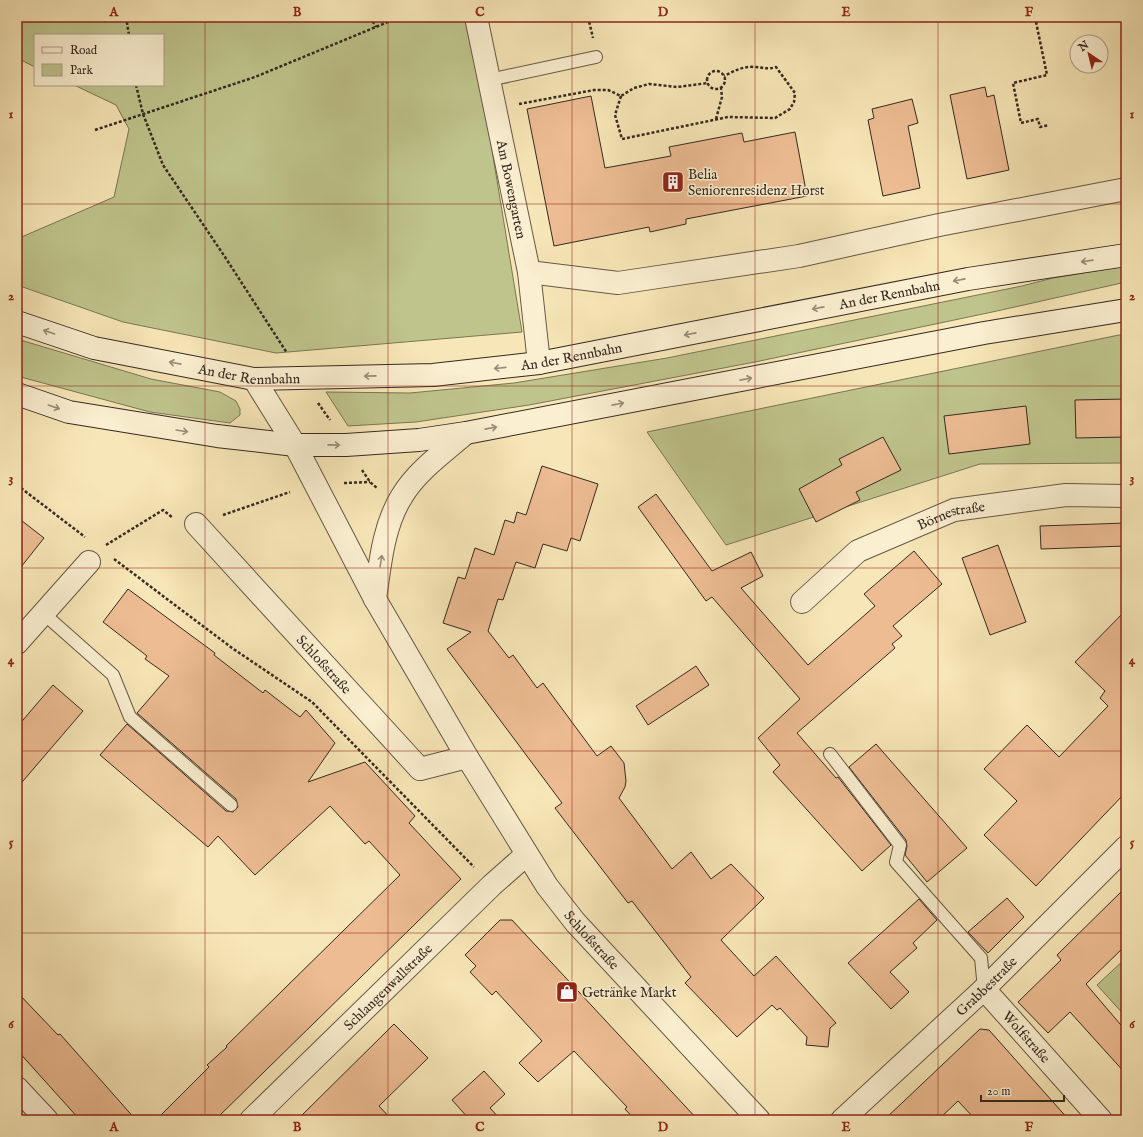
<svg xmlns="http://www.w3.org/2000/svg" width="1143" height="1137" viewBox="0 0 1143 1137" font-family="'IM FELL English',serif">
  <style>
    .green { fill: #bfc48c; stroke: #7a7656 }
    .building { fill: #edbc92; stroke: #352921 }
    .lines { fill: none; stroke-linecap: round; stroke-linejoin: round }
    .service-casing { stroke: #665846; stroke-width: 14 }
    .minor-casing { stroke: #665846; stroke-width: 24 }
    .secondary-casing { stroke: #352921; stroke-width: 24 }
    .path { stroke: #352921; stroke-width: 2.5; stroke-dasharray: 3 2; stroke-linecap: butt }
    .service { stroke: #faefd0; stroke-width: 12 }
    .minor { stroke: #faefd0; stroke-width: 22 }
    .secondary { stroke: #faefd0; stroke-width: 22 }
    .oneway { stroke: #988c78 }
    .grid { fill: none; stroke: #8f2418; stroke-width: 1; stroke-opacity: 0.55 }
    .labels { text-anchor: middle; stroke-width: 3; stroke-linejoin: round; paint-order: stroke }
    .poi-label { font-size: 14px; fill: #352921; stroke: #faefd0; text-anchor: start }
    .street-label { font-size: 14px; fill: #352921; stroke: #faefd0 }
    .neatline { fill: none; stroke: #8f2418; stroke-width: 1.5 }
    .grid-label { font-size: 13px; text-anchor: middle; font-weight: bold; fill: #8f2418 }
  </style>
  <rect width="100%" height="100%" fill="#f7e6b7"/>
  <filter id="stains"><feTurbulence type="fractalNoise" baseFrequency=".005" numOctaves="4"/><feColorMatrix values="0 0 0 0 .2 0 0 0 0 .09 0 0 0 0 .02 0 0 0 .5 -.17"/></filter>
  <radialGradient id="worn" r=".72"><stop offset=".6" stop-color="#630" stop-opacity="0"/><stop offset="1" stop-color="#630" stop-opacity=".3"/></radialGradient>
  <!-- green -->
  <path class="green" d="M17 17H470L522 332 276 353 123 322 17 285V239L114 197 129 129 116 105 74 85H163V35H35V67L17 58Z
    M1126 266V282L997 311 755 362 529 405 416 422 348 426 326 392 410 393 514 383 667 358 1022 286 1053 278Z
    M1119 335H1126V463L980 464 726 545 647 432Z
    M17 339 151 379 220 392 236 401 240 409V415L230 423 150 412 17 376Z
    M1126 958V1017L1097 985Z"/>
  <!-- building -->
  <path class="building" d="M985 87 987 97 994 95 1009 170 967 179 950 95Z
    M591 96 605 168 671 156 669 147 742 133 744 142 795 132 807 196 686 219V224L650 232 649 227 554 246 527 109Z
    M912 99 918 123 908 126 920 188 883 196 868 120 874 118 872 109Z
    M1126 399V437L1076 438 1075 400Z
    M1026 406 1030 444 949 454 944 416Z
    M883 437 901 470 856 492 860 500 816 522 799 489 842 465 839 459Z
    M542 466 598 484 580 541 571 538 567 551 543 544 535 568 516 562 503 600 498 599 488 631 509 658 513 655 537 688 543 683 597 756 611 746 624 763 626 781 625 787 619 798 672 869 691 852 711 879 731 864 764 898 721 940 754 976 776 956 836 1023 830 1028 828 1047 806 1045 807 1037 780 1008 777 1010 772 1005 737 1037 685 983 691 977 632 901 628 903 555 808 562 803 447 649 471 632 443 623 458 577 465 579 475 548 494 555 505 520 514 523 517 512 526 515Z
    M656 494 712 571 751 552 763 576 741 588 808 665 875 606 864 594 914 551 942 584 893 626 902 636 892 644 895 648 797 733 836 778 838 777 891 845 862 871 773 772 780 765 758 738 800 699 712 597 706 601 638 507Z
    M17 517 44 538 17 572Z
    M1126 523V546L1041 549 1040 526Z
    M998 545 1026 622 990 635 962 558Z
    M128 589 215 653 214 655 263 693 265 690 300 717 306 710 335 743 308 782 365 762 415 816 409 823 461 879 215 1120H156L209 1067 207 1065 227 1047 226 1046 400 875 369 841 365 844 330 806 255 875 218 836 208 847 100 755 127 724 226 811 233 812 238 807 236 799 137 713 169 676 145 659 147 656 103 622Z
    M1126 610V792L1036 886 984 835 1017 801 984 769 1027 725 1059 757 1108 706 1100 698 1105 691 1075 662Z
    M696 666 709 685 648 725 636 706Z
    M53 685 83 711 17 788V727Z
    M876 744 967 848 927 882 905 855 907 846 906 840 849 767Z
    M1126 887V945L1086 984 1126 1031V1074L1070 1012 1048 1033 1018 1002 1061 960 1057 955Z
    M1007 898 1024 917 988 953 968 932Z
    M919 899 937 920 913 943 917 948 890 972 909 992 891 1009 848 963Z
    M500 920H512L698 1120H635L625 1109 627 1107 574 1051 538 1082 519 1063 542 1041 496 991 492 995 470 972 476 966 465 955Z
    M17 992 58 1035 60 1034 136 1120H80L17 1050Z
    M394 1024 428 1058 379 1106 392 1120H297Z
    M980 1029 989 1030 1069 1120H976L958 1101 938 1120H884Z
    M484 1071 505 1094 490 1108 501 1120H470L452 1100Z"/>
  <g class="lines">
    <!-- service casing -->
    <g class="service-casing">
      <path id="service" d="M489 80 596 57
        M43 613 113 675 130 717 231 805
        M830 754 900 845 896 862 981 958 984 989"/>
    </g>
    <!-- minor casing -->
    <g class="minor-casing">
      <g id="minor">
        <path id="s1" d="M476 17 529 272 539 363"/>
        <path d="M529 272 618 283 799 256 939 225 1126 189"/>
        <path id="s2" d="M254 379 295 445 375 599 467 757 547 886 575 922 759 1120"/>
        <path id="s3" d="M196 524 420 769 467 757"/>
        <path d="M375 599C380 565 383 526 402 496 417 471 444 452 466 433"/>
        <path id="s4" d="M802 602 858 551 954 510 1066 495 1126 496"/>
        <path d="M17 643 89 562"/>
        <path id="s5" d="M984 989 1101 1120"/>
        <path d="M17 1088 47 1120"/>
        <path id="s6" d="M251 1120 492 885 526 855"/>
        <path id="s7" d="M842 1120 984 989 1126 847"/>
      </g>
    </g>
    <!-- secondary casing -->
    <g class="secondary-casing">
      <g id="secondary">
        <path id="s8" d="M17 322 94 348 254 379 433 375 539 363 968 279 1126 255"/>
        <path d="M17 394 69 412 217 436 295 445H346L419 440 466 433 984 333 1126 310"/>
      </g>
    </g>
    <!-- path -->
    <path class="path" d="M126 17 129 35
      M370 17 376 27
      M588 17 593 38
      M1035 17 1047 75 1013 83 1021 123 1038 119 1040 127 1049 125
      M707 80a9 9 0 1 1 18 0a9 9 0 1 1-18 0Z
      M136 85 143 114 163 165 225 257 287 353
      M621 96 615 115 622 139 728 117 775 118 790 109 794 102 795 93 776 67C767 70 763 67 754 67 743 66 734 71 724 76
      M519 104 594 90H608L621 96 634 88 649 84 677 87 708 83
      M716 119 722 97 721 88
      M95 130 255 77 400 17
      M318 403 330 420
      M362 470 370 482 378 489
      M344 483 370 482
      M17 485 85 537
      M223 515 290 492
      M106 545 163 510 173 518
      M114 559 232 648 312 702 474 867"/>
    <!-- service -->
    <use href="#service" class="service"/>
    <!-- minor -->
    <use href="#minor" class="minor"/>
    <!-- secondary -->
    <use href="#secondary" class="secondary"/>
  </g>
  <!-- one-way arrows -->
  <defs><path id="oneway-shaft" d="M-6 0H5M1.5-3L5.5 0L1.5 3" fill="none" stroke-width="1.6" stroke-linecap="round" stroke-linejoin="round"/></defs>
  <g class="oneway">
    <use href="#oneway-shaft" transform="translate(1087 261) rotate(172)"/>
    <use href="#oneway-shaft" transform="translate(959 280) rotate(169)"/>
    <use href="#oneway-shaft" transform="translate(818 308) rotate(169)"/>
    <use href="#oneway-shaft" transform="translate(49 332) rotate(-161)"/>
    <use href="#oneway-shaft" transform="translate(690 334) rotate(169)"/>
    <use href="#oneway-shaft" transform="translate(175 363) rotate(-169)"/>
    <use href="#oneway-shaft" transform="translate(500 368) rotate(174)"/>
    <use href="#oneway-shaft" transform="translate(370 376) rotate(179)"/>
    <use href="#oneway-shaft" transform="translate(746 379) rotate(-11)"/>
    <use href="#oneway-shaft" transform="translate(618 404) rotate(-11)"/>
    <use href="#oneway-shaft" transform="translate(54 407) rotate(19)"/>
    <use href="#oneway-shaft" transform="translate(491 428) rotate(-11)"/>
    <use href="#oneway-shaft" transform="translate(182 431) rotate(9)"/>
    <use href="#oneway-shaft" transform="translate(334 445) rotate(1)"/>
    <use href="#oneway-shaft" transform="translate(381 561) rotate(-81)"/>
  </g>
  <!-- grid -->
  <path class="grid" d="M205 17V1120M388 17V1120M572 17V1120M755 17V1120M938 17V1120M17 204H1126M17 386H1126M17 568H1126M17 751H1126M17 933H1126"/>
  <!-- icons -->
  <defs>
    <g id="building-square" transform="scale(1.15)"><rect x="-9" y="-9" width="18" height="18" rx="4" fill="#8f2418" stroke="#faefd0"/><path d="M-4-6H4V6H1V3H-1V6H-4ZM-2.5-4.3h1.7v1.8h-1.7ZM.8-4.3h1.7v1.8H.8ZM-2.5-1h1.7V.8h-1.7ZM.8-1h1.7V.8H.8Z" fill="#fff"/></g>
    <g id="shop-square" transform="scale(1.15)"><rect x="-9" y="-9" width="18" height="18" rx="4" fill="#8f2418" stroke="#faefd0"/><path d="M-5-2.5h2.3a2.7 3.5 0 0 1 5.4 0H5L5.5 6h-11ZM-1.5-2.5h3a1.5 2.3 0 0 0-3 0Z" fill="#fff"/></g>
  </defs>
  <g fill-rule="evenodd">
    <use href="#building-square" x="673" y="182"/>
    <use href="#shop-square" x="567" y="992"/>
  </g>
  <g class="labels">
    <!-- poi labels -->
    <g class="poi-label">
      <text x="688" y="179">Belia<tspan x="688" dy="16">Seniorenresidenz Horst</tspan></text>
      <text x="582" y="997">Getränke Markt</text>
    </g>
    <!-- street labels -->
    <g class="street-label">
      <text dy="5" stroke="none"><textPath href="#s1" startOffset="176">Am Bowengarten</textPath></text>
      <text dy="5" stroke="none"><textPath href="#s8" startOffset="887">An der Rennbahn</textPath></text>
      <text dy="5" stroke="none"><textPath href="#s8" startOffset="563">An der Rennbahn</textPath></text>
      <text dy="5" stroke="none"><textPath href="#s8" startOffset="239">An der Rennbahn</textPath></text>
      <text dy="5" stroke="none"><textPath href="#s4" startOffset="176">Börnestraße</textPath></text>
      <text dy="5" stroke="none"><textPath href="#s3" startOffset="190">Schloßstraße</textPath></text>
      <text dy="5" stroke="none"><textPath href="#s2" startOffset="656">Schloßstraße</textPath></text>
      <text dy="5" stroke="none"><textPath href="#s7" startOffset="197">Grabbestraße</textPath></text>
      <text dy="5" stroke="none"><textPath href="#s6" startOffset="191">Schlangenwallstraße</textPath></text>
      <text dy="5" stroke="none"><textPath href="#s5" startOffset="64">Wolfstraße</textPath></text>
    </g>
  </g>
  <!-- margin -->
  <rect width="1143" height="1137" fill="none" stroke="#f7e6b7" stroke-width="44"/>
  <!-- legend -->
  <rect x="34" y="34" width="130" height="52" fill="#faefd0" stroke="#aba08a"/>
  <rect x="42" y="47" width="20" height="6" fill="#faefd0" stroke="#aba08a"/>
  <text x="70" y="54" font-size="12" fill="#352921">Road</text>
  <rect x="42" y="64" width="20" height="12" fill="#bfc48c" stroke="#aba08a"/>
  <text x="70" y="74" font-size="12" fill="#352921">Park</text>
  <!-- north arrow -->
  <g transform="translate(1089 54) rotate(325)"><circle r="19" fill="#faefd0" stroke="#aba08a"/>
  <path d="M0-3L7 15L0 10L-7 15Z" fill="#8f2418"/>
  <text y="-6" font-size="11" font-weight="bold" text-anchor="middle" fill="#352921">N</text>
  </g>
  <!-- scale -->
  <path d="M981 1095v6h83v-6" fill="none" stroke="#352921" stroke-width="2"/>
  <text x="987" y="1095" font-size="12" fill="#352921" stroke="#faefd0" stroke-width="3" paint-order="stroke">20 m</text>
  <rect x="22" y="22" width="1099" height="1093" class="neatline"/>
  <g class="grid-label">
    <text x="114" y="16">A</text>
    <text x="297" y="16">B</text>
    <text x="480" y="16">C</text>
    <text x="663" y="16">D</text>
    <text x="846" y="16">E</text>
    <text x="1029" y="16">F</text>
    <text x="11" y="118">1</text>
    <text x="1132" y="118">1</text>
    <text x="11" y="300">2</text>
    <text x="1132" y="300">2</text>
    <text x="11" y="482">3</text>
    <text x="1132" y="482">3</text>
    <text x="11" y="664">4</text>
    <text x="1132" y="664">4</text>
    <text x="11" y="846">5</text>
    <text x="1132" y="846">5</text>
    <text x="11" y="1028">6</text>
    <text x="1132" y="1028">6</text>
    <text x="114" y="1131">A</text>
    <text x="297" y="1131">B</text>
    <text x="480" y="1131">C</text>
    <text x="663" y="1131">D</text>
    <text x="846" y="1131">E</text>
    <text x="1029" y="1131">F</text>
  </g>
  <rect width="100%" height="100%" filter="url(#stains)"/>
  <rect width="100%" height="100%" fill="url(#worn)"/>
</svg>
